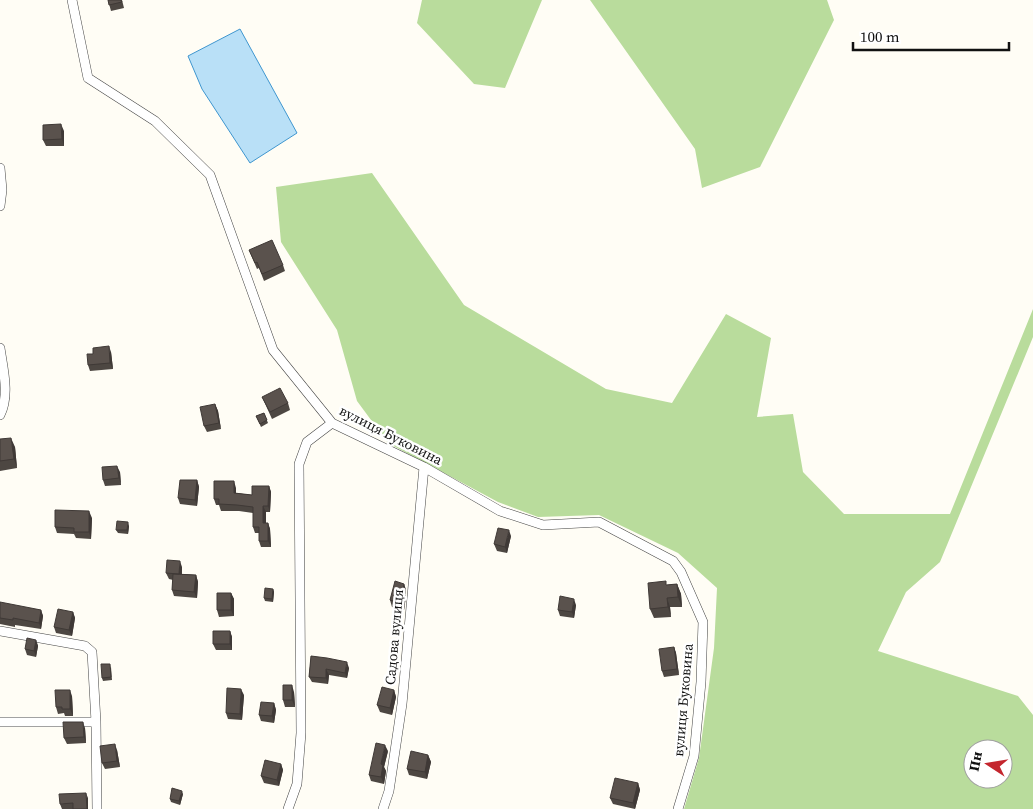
<svg xmlns="http://www.w3.org/2000/svg" width="1033" height="809" viewBox="0 0 1033 809" font-family="'Source Serif 4',serif">
  <style>
    .forest { fill: #b9dc9c; fill-rule: evenodd }
    .water { fill: #b9e0f7; stroke: #3f96cf }
    .lines { fill: none; stroke-linecap: round; stroke-linejoin: round }
    .minor-casing { stroke: #444; stroke-width: 10 }
    .minor { stroke: #fff; stroke-width: 9 }
    .wall { fill: #4d4742 }
    .shaded-wall { fill: #3f3936 }
    .building { fill: #5a524d; stroke: #3f3936 }
    .labels { text-anchor: middle; stroke-width: 5; stroke-linejoin: round; paint-order: stroke }
    .street-label { font-size: 14px; fill: #111; stroke: #fff }
  </style>
  <rect width="100%" height="100%" fill="#fffdf5"/>
  <!-- forest -->
  <path class="forest" d="M422 0H542L505 88 474 84 417 23Z
    M590 0H827L834 20 760 167 702 188 695 149Z
    M372 173 464 305 606 389 672 403 726 314 771 338 757 417 793 414 803 472 844 514H950L1033 309V337L940 562 906 592 878 651 1018 696 1033 715V809H684L699 758 714 648 717 588 678 553 599 515 538 517 498 502 388 443 357 401 337 330 281 242 276 187ZM973 749H1003V779H973Z"/>
  <!-- water -->
  <path class="water" d="M240 29 297 133 250 163 202 89 188 56Z"/>
  <g class="lines">
    <!-- minor casing -->
    <g class="minor-casing">
      <path id="minor" d="M72 0 88 78 155 121 210 175 273 350 332 423 424 467 500 511 543 525 599 522 673 561 681 572 703 622 701 682 694 756 678 809
        M0 168 2 190 0 206
        M0 348C3 369 10 395 0 415
        M0 631 85 646 92 652 96 722 97 809
        M0 722H96
        M288 809 297 784 301 733 299 464 307 442 332 423
        M383 809 389 791 402 704 424 467"/>
    </g>
    <!-- minor -->
    <use href="#minor" class="minor"/>
  </g>
  <!-- wall -->
  <path class="wall" d="M108 0H122L124 8 111 11Z
    M64 131V146H46L43 140Z
    M249 250 283 265 285 271 264 281 259 268 257 269Z
    M111 352 113 369 90 371 88 365Z
    M262 397 288 403 290 410 272 419Z
    M215 404 218 411 221 429 207 432 204 426Z
    M264 413 268 423 261 427 256 416Z
    M0 439 15 447 17 468 0 471Z
    M120 472 121 485 105 486 103 480Z
    M197 480 199 487 197 506 180 504 178 498Z
    M269 486 271 492 270 512H266V523H268L270 529 271 547H261L259 541V533H255L253 527V513L239 511H221L219 505H216L214 499 236 488V493L252 495Z
    M92 518 91 539 76 538 74 534 57 533 55 527Z
    M129 526 128 534 118 533 116 530Z
    M511 536 507 553 497 551 494 544Z
    M182 567V574L196 575 198 582 197 598 174 596 172 590 173 580 169 579 166 573Z
    M404 584 406 590 405 595 406 596 404 610 392 607 390 600Z
    M677 584 681 594 682 607H670L671 617 654 618 650 609 667 585Z
    M273 589 274 592 273 602 265 601 264 598Z
    M231 593 234 599V616L219 617 217 610Z
    M0 604 41 610 43 616 41 629 15 625V627L0 624Z
    M576 605 574 618 560 616 558 610Z
    M73 612 75 618 72 636 56 633 54 627Z
    M230 631 232 637V650H216L213 644Z
    M36 640 38 646 36 657 27 655 25 649Z
    M674 647 676 653 679 675 664 677 662 671Z
    M311 656 349 668 347 678 329 675 328 684 312 682 309 677Z
    M111 667 112 680 103 681 102 678Z
    M394 690 396 697 392 715 380 712 377 705Z
    M294 692 295 707H285L283 700Z
    M244 695 242 720 228 719 226 713Z
    M72 696 73 716H65L64 713 58 714 56 707Z
    M274 703 276 710 274 723 261 721 259 715Z
    M85 728 86 743 67 744 64 738Z
    M117 750 120 767 105 769 102 763Z
    M388 751 384 767 386 771 384 784 371 781 369 775Z
    M428 755 431 762 427 779 409 775 407 769Z
    M281 764 283 770 279 786 264 783 261 776Z
    M638 783 640 790 635 809 613 804 610 798Z
    M183 794 180 805 171 802 170 799Z
    M88 798V809H62L60 804Z"/>
  <!-- shaded-wall -->
  <path class="shaded-wall" d="M61 124 64 131V146L62 139Z
    M109 346 111 352 113 369 110 363Z
    M215 404 218 411 221 429 219 423Z
    M11 438 15 447 17 468 14 459Z
    M117 466 120 472 121 485 119 478Z
    M197 480 199 487 197 506 195 500Z
    M234 481 236 488V499L234 493Z
    M269 486 271 492 270 512 268 506Z
    M263 506 266 512V529L263 523Z
    M89 511 92 518 91 539 89 532Z
    M128 522 129 526 128 534 127 530Z
    M268 523 270 529 271 547 268 541Z
    M509 530 511 536 507 553 505 547Z
    M180 561 182 567 181 580 179 574Z
    M196 575 198 582 197 598 194 592Z
    M404 584 406 590 405 595 406 596 404 610 402 604 403 590Z
    M677 584 681 594 682 607 678 597Z
    M273 589 274 592 273 602 272 599Z
    M231 593 234 599V616L231 610Z
    M667 598 670 607 671 617 668 607Z
    M574 599 576 605 574 618 572 612Z
    M41 610 43 616 41 629 39 623Z
    M73 612 75 618 72 636 69 630Z
    M230 631 232 637V650L230 644Z
    M36 640 38 646 36 657 34 651Z
    M674 647 676 653 679 675 677 669Z
    M347 662 349 668 347 678 345 673Z
    M326 669 329 675 328 684 326 678Z
    M292 685 294 692 295 707 292 700Z
    M241 689 244 695 242 720 240 714Z
    M70 690 72 696 73 716 70 709Z
    M394 690 396 697 392 715 390 708Z
    M274 703 276 710 274 723 272 716Z
    M83 722 85 728 86 743 84 737Z
    M115 744 117 750 120 767 117 761Z
    M385 745 388 751 384 767 386 771 384 784 381 777V764Z
    M428 755 431 762 427 779 425 772Z
    M281 764 283 770 279 786 277 780Z
    M638 783 640 790 635 809 633 803Z
    M182 791 183 794 180 805 179 801Z
    M86 793 88 798V809H87Z"/>
  <!-- building -->
  <path class="building" d="M108 0H121L122 2 109 5Z
    M61 124 62 139 43 140V125Z
    M272 240 283 265 262 274 257 262 255 263 249 250Z
    M109 346 110 363 88 365 87 354H93V348Z
    M280 388 288 403 270 412 262 397Z
    M215 404 219 423 204 426 200 407Z
    M264 413 267 420 260 424 256 416Z
    M11 438 14 459 0 461V439Z
    M117 466 119 478 103 480 102 467Z
    M180 480H197L195 500 178 498Z
    M214 481H234V493L252 495V486H269L268 506H263V523H268V541H259V527H253V507L237 505 219 504V499H214Z
    M55 510 89 511V532H74V528L55 527Z
    M117 521 128 522 127 530H116Z
    M498 528 509 530 505 547 494 544Z
    M167 560 180 561 179 574 166 573Z
    M173 574 196 575 194 592 172 590Z
    M395 581 404 584 403 590 402 604 390 600Z
    M666 581V585L677 584 678 597 667 598 668 607 650 609 648 583Z
    M265 588 273 589 272 599 264 598Z
    M217 593H231V610H217Z
    M560 596 574 599 572 612 558 610Z
    M0 602 41 610 39 623 13 618V620L0 618Z
    M58 609 73 612 69 630 54 627Z
    M213 631H230V644H213Z
    M27 638 36 640 34 651 25 649Z
    M674 647 677 669 662 671 659 649Z
    M311 656 327 658 347 662 345 673 326 669V678L309 677Z
    M101 664H110L111 677 102 678Z
    M283 685H292V700H283Z
    M382 687 394 690 390 708 377 705Z
    M227 688 241 689 240 714 226 713Z
    M55 690H70V709H62V707H56Z
    M261 702 274 703 272 716 259 715Z
    M63 722H83L84 737 64 738Z
    M376 743 385 745 381 764 383 765 381 777 369 775Z
    M115 744 117 761 102 763 100 746Z
    M411 751 428 755 425 772 407 769Z
    M265 760 281 764 277 780 261 776Z
    M615 778 638 783 633 803 610 798Z
    M172 788 182 791 179 801 170 799Z
    M86 793 87 809H73V803L60 804 59 794Z"/>
  <g class="labels">
    <!-- street labels -->
    <g class="street-label">
      <text transform="translate(391 435) rotate(27)" y="5">вулиця Буковина</text>
      <text transform="translate(394 637) rotate(-85)" y="5">Садова вулиця</text>
      <text transform="translate(683 700) rotate(-85)" y="5">вулиця Буковина</text>
    </g>
  </g>
  <!-- north arrow -->
  <g transform="translate(988 764) rotate(282)"><circle r="24" fill="#ffffff" stroke="#a0a0a0"/>
  <path d="M0-4L9 19L0 12L-9 19Z" fill="#c4262e"/>
  <text y="-8" font-size="14" font-weight="bold" text-anchor="middle" fill="#111111">Пн</text>
  </g>
  <!-- scale -->
  <path d="M853 42v8h156v-8" fill="none" stroke="#111111" stroke-width="2.5"/>
  <text x="860" y="42" font-size="15" fill="#111111" stroke="#ffffff" stroke-width="4" paint-order="stroke">100 m</text>
</svg>
